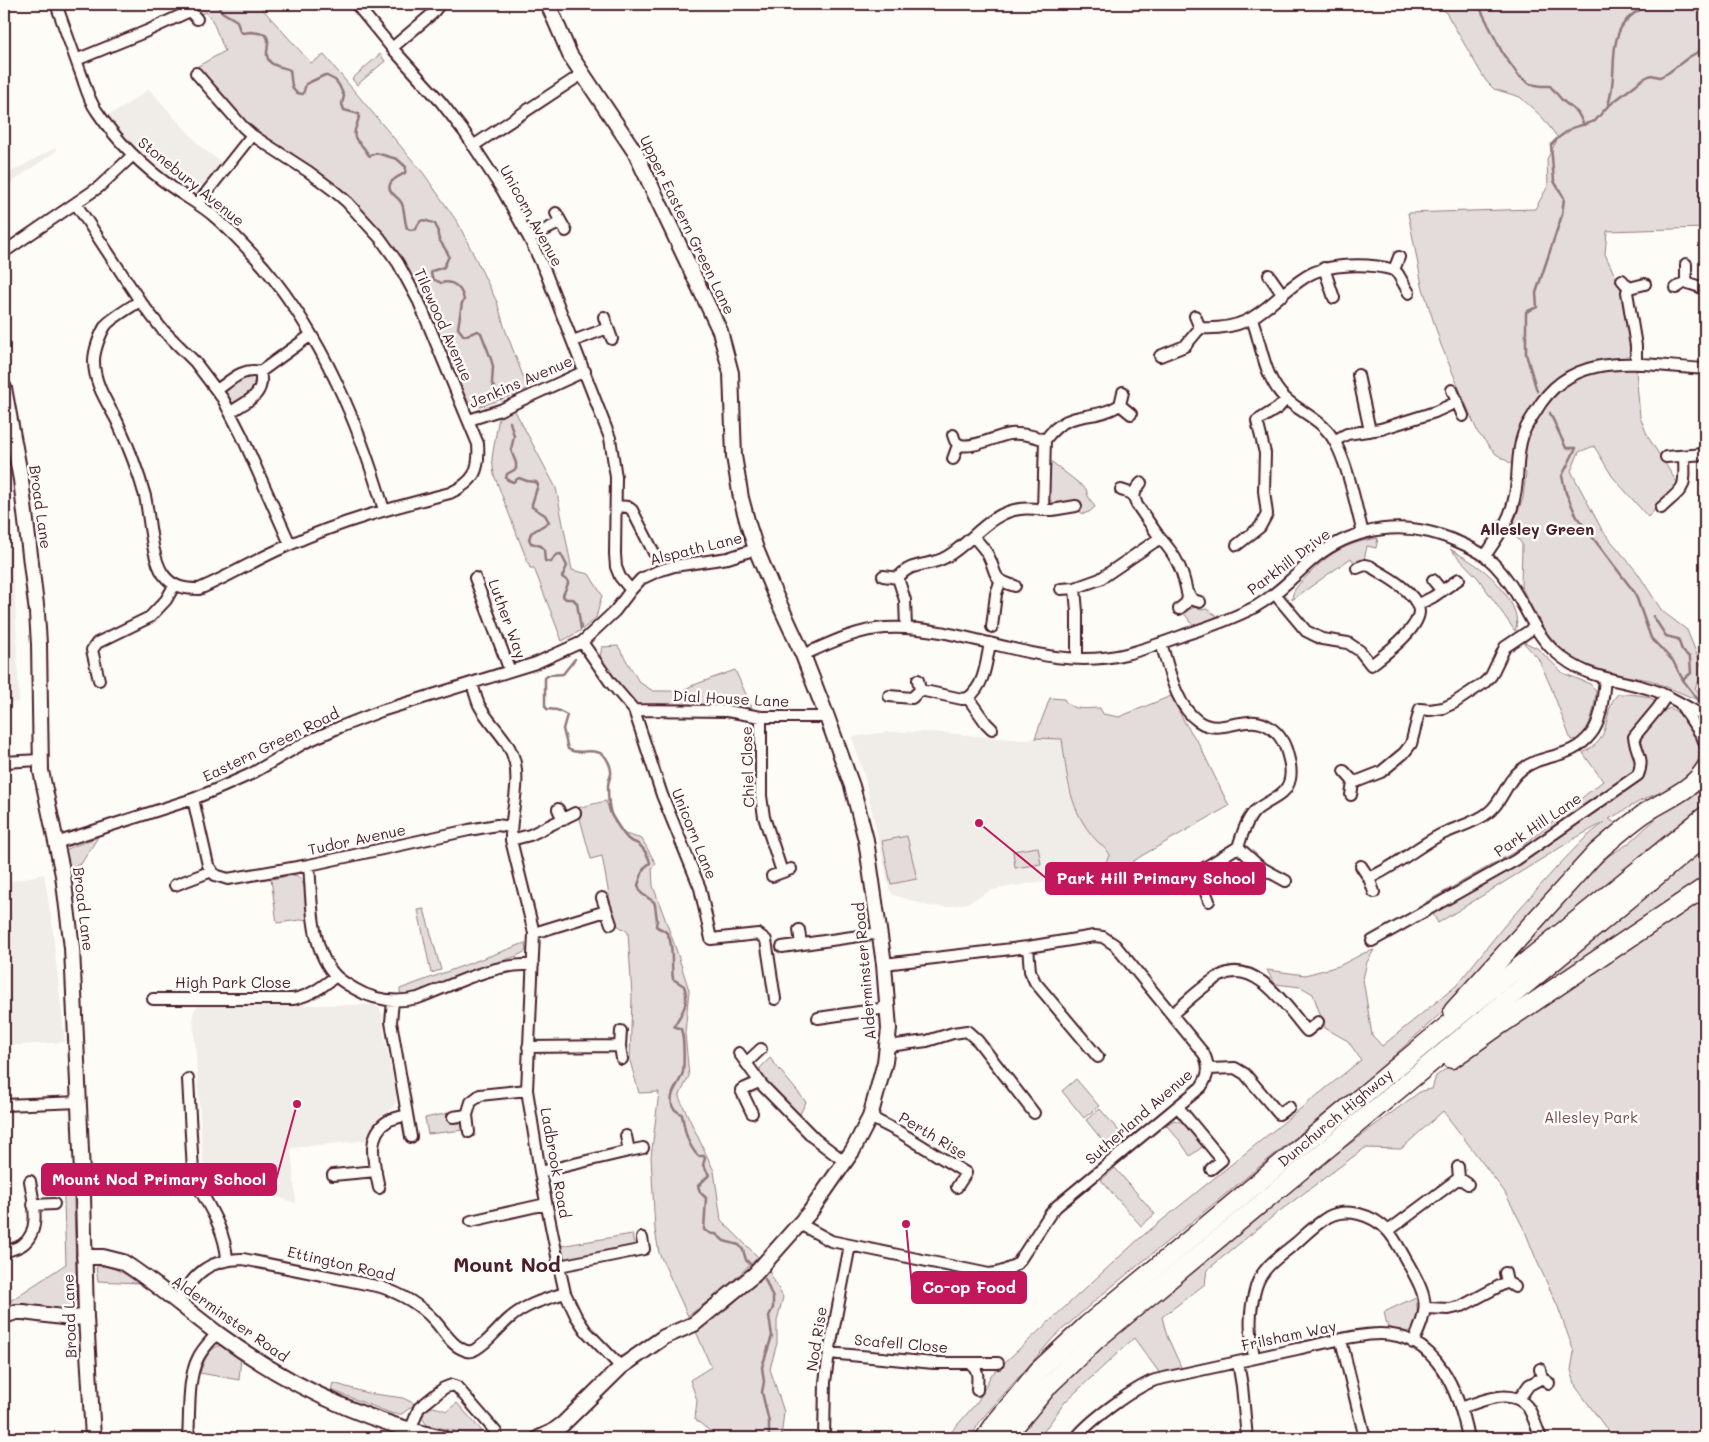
<svg xmlns="http://www.w3.org/2000/svg" width="1709" height="1442" viewBox="0 0 1709 1442" font-family="Mali,sans-serif">
  <style>
    .built { fill: #f0ece8 }
    .green { fill: #e3dcda; stroke: #967e82 }
    .lines { fill: none; stroke-linecap: round; stroke-linejoin: round }
    .stream { stroke: #91777b; stroke-width: 2.5 }
    .street-casing { stroke: #4a1f2b; stroke-width: 14 }
    .secondary-casing { stroke: #4a1f2b; stroke-width: 18 }
    .highway-casing { stroke: #4a1f2b; stroke-width: 21 }
    .street { stroke: #fdfcf7; stroke-width: 10 }
    .secondary { stroke: #fdfcf7; stroke-width: 14 }
    .highway { stroke: #fdfcf7; stroke-width: 18 }
    .labels { text-anchor: middle; stroke-width: 5; stroke-linejoin: round; paint-order: stroke }
    .street-label { font-size: 15px; fill: #4a1f2b; stroke: #fdfcf7 }
    .park-label { font-size: 15px; fill: #704e57; stroke: #fdfcf7 }
    .neighbourhood-label { font-size: 16px; font-weight: bold; fill: #4a1f2b; stroke: #fdfcf7 }
    .district-label { font-size: 20px; font-weight: bold; fill: #4a1f2b; stroke: #fdfcf7 }
    .leader { fill: none; stroke: #c2185b; stroke-width: 2 }
    .callout-dot { fill: #c2185b; stroke: #fdfcf7; stroke-width: 2 }
    .callout { fill: #c2185b; stroke: #c2185b; stroke-width: 2 }
    .callout-label { font-size: 16px; text-anchor: middle; font-weight: bold; fill: #fff }
  </style>
  <rect width="100%" height="100%" fill="#fdfcf7"/>
  <filter id="ink" filterUnits="userSpaceOnUse"><feTurbulence type="fractalNoise" baseFrequency=".02" numOctaves="2"/><feDisplacementMap in="SourceGraphic" scale="10" xChannelSelector="R" yChannelSelector="G"/><feConvolveMatrix kernelMatrix="1 2 1 2 8 2 1 2 1" color-interpolation-filters="sRGB"/></filter>
  <g filter="url(#ink)">
    <!-- built -->
    <path class="built" d="M149 89 202 148 223 163 201 190 193 192 189 191 135 147 106 116 122 108Z
      M55 148 57 150 4 188V176Z
      M4 495 15 598 19 701 4 705Z
      M888 732H933L1022 740 1035 738 1062 739 1068 788 1091 835 1110 854 1101 871 992 890 967 903 946 907 929 906 894 895 890 891 865 779 852 737Z
      M44 874 51 917 65 1042 4 1046V883Z
      M200 1005H374L379 1008 382 1013 384 1034 395 1091 396 1101 393 1106 388 1113 377 1120 373 1127 368 1140 291 1148 296 1203 204 1173 193 1014 195 1009Z"/>
    <!-- green -->
    <path class="green" d="M193 4H255V6L258 4 311 63 324 55 424 174 458 223 497 302 505 329 528 389 480 407 469 402 459 385 424 300 392 247 350 200 245 121 223 99 198 66 225 51 212 20 206 12 199 15Z
      M1441 4H1705V228L1607 231 1605 254 1621 289 1636 371 1640 417 1648 437 1680 487 1673 491 1648 517 1612 476 1594 446 1579 452 1571 471 1602 530 1637 572 1662 611 1687 630 1704 672 1695 688 1705 699V703L1650 680 1618 675 1589 668 1562 650 1541 626 1521 586 1522 544 1511 530 1523 498 1526 473 1496 454 1478 433 1441 345 1422 285 1408 213 1535 209 1548 186 1547 159 1558 138 1542 117 1520 97 1494 89 1486 81Z
      M380 54 385 61 357 85 352 79Z
      M253 372C264 388 246 395 234 403L228 402 225 397 224 391 227 386Z
      M514 409 556 488 572 570 589 574 602 595 596 618 580 631 562 641 534 568H530L494 475 492 458 499 416Z
      M1047 458 1086 489 1088 496 1095 507 1089 512 1083 514 1080 512 1074 502 1053 504C1043 493 1047 473 1047 458Z
      M1378 538 1376 548 1367 546 1364 560 1355 564 1351 558 1292 600C1292 590 1299 584 1306 577 1328 554 1345 543 1378 538Z
      M1450 549C1464 557 1478 565 1490 576 1502 587 1523 614 1515 631L1478 578Z
      M1195 607 1201 610 1207 609 1217 616V618L1193 625 1183 612Z
      M1522 641 1537 648 1563 673 1590 684 1596 690C1595 707 1591 726 1580 739L1571 740 1551 687 1538 658Z
      M618 646 639 682 653 691H682L691 686 735 670 753 710 643 708 634 704 600 657 602 647Z
      M1618 694C1626 694 1649 694 1655 701 1658 705 1658 708 1661 712L1670 708C1682 714 1690 725 1696 736 1706 755 1692 779 1675 788 1667 792 1657 793 1649 797 1635 803 1622 812 1609 819L1617 824 1461 995 1376 1072 1099 1297 1054 1337 981 1420 970 1438H946L978 1401 991 1375 1140 1238 1361 1060 1348 1041 1325 1028 1313 994 1301 987 1275 984 1267 970 1305 975 1339 966 1364 953 1374 950 1367 962 1363 979 1372 1035 1382 1046 1456 986 1504 926 1556 868 1585 838 1605 822 1579 836 1438 923 1426 902 1516 851 1603 781 1583 753C1588 750 1595 746 1599 741 1610 726 1605 706 1618 694Z
      M1171 696 1185 723 1199 744 1229 806 1143 855 1114 874 1101 871 1110 854C1104 847 1096 841 1091 834 1068 805 1067 774 1062 739L1035 738 1050 698 1064 699C1071 712 1088 708 1100 708L1103 714 1119 717Z
      M1693 791 1705 793V804L1693 819 1510 966 1504 961 1592 871 1610 855 1628 844 1661 814Z
      M606 801 611 816 622 833 642 839 656 864 652 867 653 886 676 949 689 990 685 1033 689 1076 679 1097 714 1171 721 1220 758 1257 722 1291 688 1316 659 1253 655 1230 651 1157 659 1092 639 1093 630 1061 632 996 628 932 614 923 602 856 591 859 577 808Z
      M907 836 917 879 891 884 882 841Z
      M98 837 81 864 67 868C66 860 62 853 69 848Z
      M1705 846V878L1520 1006 1533 990Z
      M1038 847 1041 864 1015 868 1013 851Z
      M296 875C308 882 306 906 308 919L277 923 271 879Z
      M1705 892V1438H1613L1576 1387 1571 1370 1574 1352 1558 1307 1536 1259 1525 1231 1504 1191 1443 1111 1401 1149 1365 1148 1277 1213 1207 1270 1205 1284 1162 1317 1167 1336 1182 1369 1161 1375 1134 1338 1065 1402 1039 1438H1012L1088 1353 1251 1217 1421 1091 1432 1089 1436 1076 1569 982 1585 979 1604 964Z
      M424 909 441 970 431 973 418 910Z
      M525 943 526 951 517 956 468 972 410 994 403 995 400 992V989Z
      M770 1058 806 1102 798 1118 760 1077V1068Z
      M1076 1079 1099 1106 1084 1118 1062 1091Z
      M1100 1109 1124 1137 1110 1150 1086 1120Z
      M449 1113 451 1121 459 1120 464 1130 428 1134 425 1118Z
      M1174 1120 1184 1123 1205 1145 1190 1156 1180 1141 1166 1125Z
      M1115 1168 1155 1214 1141 1226 1101 1180Z
      M63 1171 73 1173 77 1305 71 1311H64L4 1305 66 1264Z
      M632 1234 634 1243 632 1247 571 1260C562 1259 562 1253 560 1246Z
      M99 1266C114 1265 127 1276 139 1283L98 1281 96 1268Z
      M769 1271 783 1297 777 1321V1343L770 1369 784 1412 781 1438H710L711 1432 695 1419 697 1400 690 1380 711 1367 695 1329 728 1308Z
      M1416 1297C1417 1307 1421 1332 1405 1332 1399 1333 1393 1330 1388 1329L1384 1312Z
      M222 1345 241 1356 239 1380 200 1373C204 1362 208 1347 222 1345Z
      M333 1383 367 1393 403 1398 415 1404 402 1414H393L331 1390Z
      M457 1403 481 1430V1433H464L427 1425 422 1418 423 1414C429 1403 437 1408 447 1411Z"/>
    <g class="lines">
      <!-- stream -->
      <path class="stream" d="M217 4 222 12 237 21 240 31 243 33 251 32 265 34C273 43 262 53 270 62 275 67 284 67 290 70 292 80 289 94 303 94L306 84 325 75 335 80 339 85 344 96 342 104 344 110 359 114C360 122 352 130 355 137 356 141 360 143 363 147 366 150 366 153 370 156L376 153 397 159 406 167 405 173C399 176 383 183 392 193 396 197 400 199 402 204 405 212 404 220 407 228L410 230 416 229C421 216 424 220 435 224L438 230C436 240 445 246 449 256L444 267 432 271 431 274 433 279 441 283C453 280 462 288 464 300L462 303 458 328 464 336 478 331 481 333 490 356 493 366 492 384 501 399
        M1478 4 1503 54 1519 76 1530 84 1541 86H1550L1563 101 1578 113 1584 125
        M1608 105C1622 64 1598 26 1651 4
        M1537 391 1526 354V312L1537 307 1536 293 1562 215 1564 198 1554 181 1551 145 1558 138 1572 128 1595 121 1607 107 1643 79 1651 75 1660 77 1668 73 1689 57 1705 48
        M1550 413 1566 448H1576L1562 476 1566 493 1577 517 1635 593 1651 638 1673 661 1683 680 1699 701
        M510 422 514 436 511 450 516 463V469L507 474 506 478 508 480 513 482 519 478 527 481 536 482 538 485 532 504V507L545 515 549 522 531 533 529 539 531 543 541 546 544 549 545 561 551 562C554 557 555 554 561 554L567 566 562 577 568 581C569 586 564 590 563 596L566 599H573L577 603 581 629
        M1653 616 1666 636 1678 639 1682 650 1690 658 1691 673 1683 680
        M575 659 563 674 549 675 545 678V706L547 709 557 710 567 715 563 729 568 749C578 756 591 747 602 754 607 757 612 768 611 774 610 778 608 782 608 786 608 795 608 808 612 816 615 821 624 835 628 839 630 841 635 842 638 844 644 848 649 857 650 863L644 868 638 885 641 893 654 902 655 905 657 920 656 926C659 929 663 929 666 932 674 940 671 967 673 979L684 986C690 1003 682 1013 674 1026L681 1029 682 1033C684 1040 684 1065 683 1072 680 1084 669 1092 672 1105 673 1111 679 1111 682 1115 685 1131 687 1144 698 1156H704L705 1158 703 1165 709 1175 698 1186 700 1192 706 1198 704 1230 712 1234H716L724 1241 739 1245 743 1250 746 1260 751 1265
        M765 1279 773 1298V1308L769 1316 772 1336 762 1367 764 1382 762 1392 769 1422V1438"/>
      <!-- street casing -->
      <g class="street-casing">
        <path id="street" d="M56 4C64 26 72 49 80 71 85 84 88 99 96 110 116 140 143 167 173 188 187 198 203 206 216 218 233 233 249 250 264 267 323 338 358 422 384 510
          M190 4V11L197 19
          M356 4 392 48 441 102 465 133 503 191 529 238 545 271 610 438 616 477 615 554 616 567 620 577 631 590
          M392 48 432 14 440 4
          M76 60 147 31 190 11
          M473 146 582 74
          M198 203 252 135
          M76 204 140 301 161 328 195 362 223 399 242 436 290 544
          M556 213 566 231
          M529 238 561 222
          M4 252 99 187 133 155
          M1686 264V278L1688 282
          M1324 268 1334 298
          M1394 270 1399 257
          M1269 275 1283 295
          M1622 280 1629 288 1627 292 1636 346V364
          M1629 288 1645 284
          M1676 288 1685 282 1700 287 1705 286
          M140 301C132 306 111 319 106 325 100 334 94 351 94 361 94 384 107 402 117 421 128 445 138 471 145 496 150 519 151 556 163 574 172 587 184 589 199 589 230 576 258 558 289 545 341 521 395 507 450 493 474 482 480 471 478 444L419 302 398 263 380 238 347 202 333 190 309 172 252 135 243 127 196 73
          M1195 316 1200 328
          M604 317 612 339
          M1252 319C1262 346 1264 379 1286 399 1303 414 1323 420 1335 442 1349 468 1355 504 1363 533
          M1200 328C1258 331 1264 303 1307 276 1328 263 1370 263 1394 270L1398 274 1409 293
          M573 341 608 328
          M1160 356 1185 346 1200 328
          M260 372 311 335
          M1358 375 1370 431
          M217 390C230 381 243 367 260 372
          M1452 390 1463 416
          M1120 405 1131 414
          M231 412C247 401 266 395 260 372
          M469 420 500 410 585 371
          M1045 440C1069 407 1090 423 1120 405L1123 392
          M1334 441 1347 434 1381 429 1435 412 1457 402
          M1666 457 1705 454
          M953 459 957 448 961 445
          M1134 497 1136 489 1141 483
          M617 506 628 507 632 510 654 553
          M1661 508C1686 485 1685 491 1684 456
          M1043 510H1052L1076 506
          M973 536C978 542 984 548 988 555 998 574 990 579 1015 586
          M1160 538C1177 556 1184 573 1188 598L1186 603 1179 609
          M1237 545 1260 527 1267 514 1264 491 1265 453 1257 421 1278 408 1286 399
          M1485 556C1498 537 1511 519 1515 495 1519 476 1516 454 1523 435 1525 427 1531 419 1536 411 1573 346 1644 366 1705 369
          M883 576 898 578
          M475 578 510 671
          M1433 580 1442 591
          M1061 589 1075 588
          M1187 592 1193 600 1200 602
          M1275 594 1306 631 1322 639 1348 643 1360 651 1371 665C1384 655 1418 630 1419 612 1419 603 1409 592 1402 587 1393 579 1380 573 1370 566L1365 565 1357 568
          M1417 605 1433 597 1459 579
          M992 627 996 594 1000 582
          M906 628 905 600 898 578C910 561 930 567 946 557 971 543 990 512 1020 509 1027 508 1036 509 1043 510L1045 440C1034 436 1022 433 1010 434 998 435 966 453 956 442 954 440 954 437 953 435
          M582 642 610 682 634 710 662 795 700 888 711 939 758 934 766 940 775 999
          M1161 643C1169 668 1175 705 1198 721 1222 738 1247 710 1271 728 1279 734 1283 740 1286 749 1289 759 1292 769 1290 779 1286 798 1266 800 1254 812 1246 821 1242 835 1238 847L1260 867 1286 881
          M803 655C830 643 856 630 885 628 966 623 1044 675 1126 654 1146 649 1165 642 1184 635 1209 627 1232 619 1255 607 1276 595 1292 578 1310 562 1342 533 1387 522 1429 532 1446 536 1470 546 1485 556 1499 567 1511 584 1520 600 1530 617 1538 636 1553 650 1588 682 1616 677 1656 691 1673 698 1689 708 1705 717
          M1077 659V612L1075 588 1100 579 1160 538 1137 505 1134 497 1130 493 1121 490
          M99 680 92 650 97 643 150 617 166 600 174 586
          M918 680 920 690
          M472 683C474 690 476 698 479 705 490 726 510 739 515 763 520 789 510 815 511 840L534 933 527 1090 540 1172 559 1266 565 1293 576 1316 586 1331 621 1367
          M889 696 912 698 920 690 962 699 968 698C985 685 986 663 990 643
          M968 698 986 723 992 729
          M1681 705 1702 736 1705 744
          M634 710 727 711 761 717H827
          M761 717V796L764 817 782 872
          M4 762 40 760
          M1344 771 1352 780 1357 781
          M1351 795 1353 783 1381 772 1404 753 1411 744 1420 709 1430 710 1443 708 1454 703 1484 683 1491 676 1505 647 1535 627
          M193 799 208 865 215 875 228 879 309 865 469 830 497 825 511 827
          M558 809 563 820
          M511 840 530 835 575 813
          M56 843 193 799 222 787 251 774 306 742 340 727 381 711 536 663 582 642 615 611 631 590 641 579 658 571 674 566 728 558 756 549
          M309 865C312 900 310 950 336 976 341 981 348 985 355 989 375 1001 395 1003 418 998 455 984 493 963 533 965
          M1361 866 1369 878 1374 892
          M772 876 791 869
          M1369 878C1395 867 1415 848 1440 835 1456 827 1476 823 1489 812 1503 801 1506 781 1521 770 1543 752 1570 761 1591 734 1602 721 1603 696 1605 679
          M175 885 212 871
          M1174 885 1198 872
          M602 898 611 924
          M1209 901 1198 872 1238 847
          M799 930 801 944
          M534 933 606 911
          M1372 941 1516 860 1638 775C1645 757 1636 754 1634 737L1658 708 1666 696
          M782 947 880 933
          M1028 947 1030 971 1035 982 1098 1057
          M153 999H293C310 996 322 987 336 976
          M393 1001 391 1022 411 1137
          M1172 1014C1187 1002 1203 985 1220 976 1256 957 1288 1009 1307 1031L1318 1022
          M818 1018 887 1008
          M621 1031 620 1046 622 1059
          M888 1046 927 1041 953 1033 967 1031 978 1041 1034 1113
          M528 1047 620 1046
          M739 1053 762 1085 815 1139 845 1162
          M746 1063 761 1049
          M1209 1069 1235 1068 1245 1074 1279 1114 1289 1107
          M188 1079 193 1172 194 1179C208 1205 225 1229 227 1259
          M4 1105 80 1102
          M1178 1107 1222 1160 1211 1169
          M752 1113 741 1090 759 1082
          M453 1117 467 1115
          M870 1117 901 1133 966 1173 957 1187
          M469 1132 467 1115 471 1102 480 1095 527 1090
          M629 1151 643 1148
          M1458 1167 1459 1178 1468 1184
          M540 1172 629 1151 626 1136
          M333 1175 376 1171
          M379 1188C375 1167 364 1135 388 1121 393 1118 401 1117 407 1115
          M33 1205 54 1204
          M471 1221 546 1204
          M800 1224 831 1241 989 1274C1000 1273 1009 1270 1018 1263L1050 1214 1057 1206 1201 1087C1209 1075 1210 1067 1204 1054L1115 945 1103 937 1094 936 1028 947 884 964
          M1388 1231 1459 1178
          M4 1252C10 1250 17 1248 22 1245 42 1231 33 1200 30 1181
          M559 1266 644 1249 642 1238
          M1505 1273 1507 1282 1515 1287
          M176 1302C197 1273 206 1260 243 1259L381 1287C401 1294 419 1304 433 1319 442 1328 450 1344 462 1349 467 1352 472 1352 476 1349 489 1342 499 1327 510 1318 526 1304 546 1299 565 1293
          M1426 1308 1449 1309 1462 1306 1507 1282
          M1341 1340 1365 1438
          M829 1353 934 1363H998
          M1254 1358C1250 1331 1248 1314 1256 1287 1262 1267 1280 1256 1296 1243 1306 1234 1316 1224 1328 1217 1347 1207 1373 1215 1387 1230 1396 1239 1402 1254 1409 1265 1428 1299 1430 1307 1413 1343
          M1238 1362 1242 1386 1247 1438
          M971 1364C980 1370 977 1381 977 1390
          M1540 1369 1542 1378 1549 1383
          M1519 1399 1529 1385 1542 1378
          M1460 1408C1481 1402 1513 1385 1529 1409 1534 1418 1537 1429 1541 1438
          M410 1431 419 1408 444 1388 452 1385 457 1387 496 1432V1438
          M188 1438C190 1415 187 1379 198 1358 202 1349 211 1341 217 1333
          M824 1438 825 1382 829 1353 850 1245
          M1076 1438C1090 1420 1134 1388 1155 1380 1202 1370 1250 1359 1297 1349 1322 1344 1355 1334 1380 1334 1437 1334 1459 1392 1468 1438"/>
      </g>
      <!-- secondary casing -->
      <g class="secondary-casing">
        <path id="secondary" d="M4 388 21 480 37 613 39 644 41 771 63 875 72 948 83 1196 86 1317 93 1438
          M84 1257H103L123 1262C156 1283 186 1310 217 1333 285 1383 360 1420 443 1438
          M4 1316 16 1312H23L70 1318 86 1317
          M539 1438 552 1432 563 1424 621 1367 664 1337 694 1324 755 1274 810 1212 853 1150 870 1117 885 1062 889 1029 884 964 866 840 852 786 827 717 803 655 773 590 756 549 748 524 741 498 734 456 731 373 720 331 635 152 570 55 548 4"/>
      </g>
      <!-- highway casing -->
      <g class="highway-casing">
        <g id="highway">
          <path d="M1453 1011 1596 853C1612 839 1628 825 1645 813 1666 799 1691 791 1705 769"/>
          <path d="M1452 1059 1500 1025 1705 887"/>
          <path id="s1" d="M985 1438 996 1422 1039 1370 1087 1325 1433 1037 1705 816"/>
          <path d="M1005 1438 1050 1384 1096 1340 1705 836"/>
        </g>
      </g>
      <!-- street -->
      <use href="#street" class="street"/>
      <!-- secondary -->
      <use href="#secondary" class="secondary"/>
      <!-- highway -->
      <use href="#highway" class="highway"/>
    </g>
  </g>
  <g class="labels">
    <!-- street labels -->
    <g class="street-label">
      <text transform="translate(191 182) rotate(39)" y="5">Stonebury Avenue</text>
      <text transform="translate(531 216) rotate(61)" y="5">Unicorn Avenue</text>
      <text transform="translate(687 225) rotate(64)" y="5">Upper Eastern Green Lane</text>
      <text transform="translate(443 325) rotate(66)" y="5">Tilewood Avenue</text>
      <text transform="translate(521 382) rotate(-23)" y="5">Jenkins Avenue</text>
      <text transform="translate(40 507) rotate(82)" y="5">Broad Lane</text>
      <text transform="translate(696 549) rotate(-14)" y="5">Alspath Lane</text>
      <text transform="translate(1289 562) rotate(-37)" y="5">Parkhill Drive</text>
      <text transform="translate(507 619) rotate(70)" y="5">Luther Way</text>
      <text transform="translate(731 699) rotate(3)" y="5">Dial House Lane</text>
      <text transform="translate(271 745) rotate(-26)" y="5">Eastern Green Road</text>
      <text transform="translate(748 767) rotate(-92)" y="5">Chiel Close</text>
      <text transform="translate(1538 825) rotate(-34)" y="5">Park Hill Lane</text>
      <text transform="translate(694 834) rotate(68)" y="5">Unicorn Lane</text>
      <text transform="translate(357 840) rotate(-12)" y="5">Tudor Avenue</text>
      <text transform="translate(83 909) rotate(83)" y="5">Broad Lane</text>
      <text transform="translate(865 971) rotate(-95)" y="5">Alderminster Road</text>
      <text x="233" y="988">High Park Close</text>
      <text transform="translate(1139 1117) rotate(-41)" y="5">Sutherland Avenue</text>
      <text dy="5" stroke="none"><textPath href="#s1" startOffset="476">Dunchurch Highway</textPath></text>
      <text transform="translate(933 1136) rotate(31)" y="5">Perth Rise</text>
      <text transform="translate(555 1163) rotate(80)" y="5">Ladbrook Road</text>
      <text transform="translate(341 1264) rotate(13)" y="5">Ettington Road</text>
      <text transform="translate(70 1316) rotate(-92)" y="5">Broad Lane</text>
      <text transform="translate(230 1319) rotate(35)" y="5">Alderminster Road</text>
      <text transform="translate(1289 1336) rotate(-12)" y="5">Frilsham Way</text>
      <text transform="translate(817 1339) rotate(-81)" y="5">Nod Rise</text>
      <text transform="translate(901 1344) rotate(5)" y="5">Scafell Close</text>
    </g>
    <!-- park labels -->
    <g class="park-label">
      <text x="1591" y="1123">Allesley Park</text>
    </g>
    <!-- neighbourhood labels -->
    <g class="neighbourhood-label">
      <text x="1537" y="535">Allesley Green</text>
    </g>
    <!-- district labels -->
    <g class="district-label">
      <text x="507" y="1272">Mount Nod</text>
    </g>
  </g>
  <!-- callouts -->
  <path class="leader" d="M979 823L1046 878M297 1104L276 1180M906 1224L912 1287"/>
  <g class="callout-dot">
    <circle cx="979" cy="823" r="5"/>
    <circle cx="297" cy="1104" r="5"/>
    <circle cx="906" cy="1224" r="5"/>
  </g>
  <g class="callout">
    <rect x="1046" y="863" width="219" height="31" rx="5"/>
    <rect x="42" y="1164" width="234" height="31" rx="5"/>
    <rect x="912" y="1272" width="114" height="31" rx="5"/>
  </g>
  <g class="callout-label">
    <text x="1156" y="884">Park Hill Primary School</text>
    <text x="159" y="1185">Mount Nod Primary School</text>
    <text x="969" y="1293">Co-op Food</text>
  </g>
  <!-- margin -->
  <rect width="1709" height="1442" fill="none" stroke="#fdfcf7" stroke-width="20"/>
  <rect x="10" y="10" width="1689" height="1422" fill="none" stroke="#4a1f2b" stroke-width="2" filter="url(#ink)"/>
</svg>
